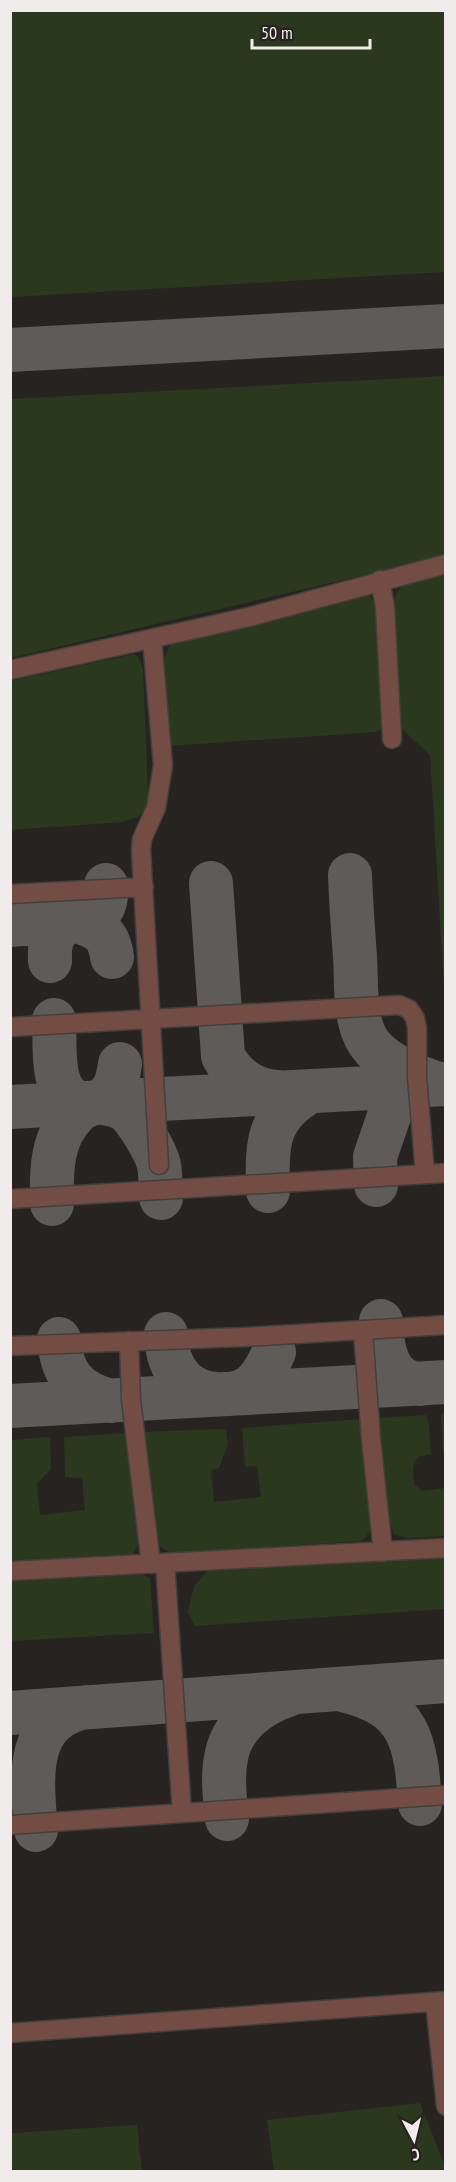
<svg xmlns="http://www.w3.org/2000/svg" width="456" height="2182" viewBox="0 0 456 2182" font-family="'PT Sans Narrow',sans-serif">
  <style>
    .green { fill: #2a391d }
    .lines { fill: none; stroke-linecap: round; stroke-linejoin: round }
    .taxiway { stroke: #5e5b59; stroke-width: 44 }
    .minor-casing { stroke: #433f3d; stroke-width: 21 }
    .minor { stroke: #734d43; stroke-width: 18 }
  </style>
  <rect width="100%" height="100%" fill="#272321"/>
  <!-- green -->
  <path class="green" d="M11 10 445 11V272L11 297Z
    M445 376V556L11 658 10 399Z
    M445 572V1005L430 755 401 728 392 613C395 576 416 580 445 572Z
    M364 593 371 597 377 608 383 728 376 732 168 746C165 715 152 668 173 642Z
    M134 654 139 658 143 669 148 793 147 808 138 817 123 822 11 830V681Z
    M441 1414H445V1454L443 1453Z
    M426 1415 429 1424 431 1454 418 1457 413 1467 414 1484 422 1491 445 1488V1536L407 1538 394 1534 390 1522 376 1418Z
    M363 1419 375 1525 362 1541 170 1553 161 1547 156 1540 142 1432 226 1429 228 1444 219 1468 211 1470 214 1502 261 1497 257 1466 245 1467 242 1428Z
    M125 1433 140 1540 133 1554 11 1561V1440L50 1437 51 1469 37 1484 40 1515 85 1510 82 1478 65 1477 64 1437Z
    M445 1555V1609L195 1626 188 1612 194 1586 209 1569Z
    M142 1574 150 1578 154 1633 11 1641V1581Z
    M420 2103 445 2166V2171H274L267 2120Z
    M137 2125 142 2171H11V2133Z"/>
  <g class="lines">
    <!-- taxiway -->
    <path class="taxiway" d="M10 350 446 326
      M350 875C351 902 353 930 355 957 357 984 353 1019 369 1043 383 1063 413 1075 435 1083
      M211 883 223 1056C234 1077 254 1092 279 1092
      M49 907 55 916 66 921C52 933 49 943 50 961
      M74 920C97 927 109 932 112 957
      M10 925C30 923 81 924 96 915 106 908 107 897 106 885
      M54 1020C56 1045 48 1096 81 1103
      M98 1102C107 1104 116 1104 125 1110 136 1117 156 1152 159 1165 161 1175 160 1187 161 1198
      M10 1107 446 1084
      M376 1185 375 1157 389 1116 397 1101 404 1093 418 1085
      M268 1191C267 1144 266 1116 311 1091
      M52 1204C51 1172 51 1136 77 1112 83 1106 89 1105 97 1102 114 1096 118 1080 120 1064
      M381 1321C382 1349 387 1382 420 1384
      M166 1334C167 1370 187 1397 225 1394 235 1394 243 1392 251 1386 262 1378 268 1365 274 1352
      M59 1339C62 1375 76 1392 111 1401
      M10 1406 446 1382
      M343 1690C411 1706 416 1742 420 1804
      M10 1713 446 1681
      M227 1819C225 1799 222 1777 226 1758 231 1726 259 1704 288 1695
      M36 1830C32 1782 23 1719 86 1707"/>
    <!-- minor casing -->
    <g class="minor-casing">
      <path id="minor" d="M380 580 385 607 392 739
        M152 639 163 765 156 808 142 839 141 850 159 1165
        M10 670 249 617 446 564
        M10 894 144 887
        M10 1027 399 1005 409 1009 415 1018 417 1028V1077L425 1174
        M10 1199 446 1173
        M363 1331 371 1439 383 1552
        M129 1341 131 1400 151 1564
        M10 1346 244 1337 446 1325
        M165 1563 182 1813
        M10 1571 446 1548
        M10 1825 446 1795
        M435 2002 446 2106
        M10 2033 446 2001"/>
    </g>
    <!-- minor -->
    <use href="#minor" class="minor"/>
  </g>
  <!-- border -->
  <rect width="456" height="2182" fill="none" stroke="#efeceb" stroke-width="24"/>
  <!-- north arrow -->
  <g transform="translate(414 2140) rotate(173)" stroke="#272321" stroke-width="4.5" paint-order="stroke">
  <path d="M0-4.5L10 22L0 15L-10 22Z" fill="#efeceb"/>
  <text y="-9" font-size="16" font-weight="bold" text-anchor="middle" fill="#efeceb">С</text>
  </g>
  <!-- scale -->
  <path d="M252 39v9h118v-9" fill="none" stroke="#efeceb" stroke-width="3"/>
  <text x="261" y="39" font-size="18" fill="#efeceb" stroke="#272321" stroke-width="4.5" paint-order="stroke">50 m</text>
</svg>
